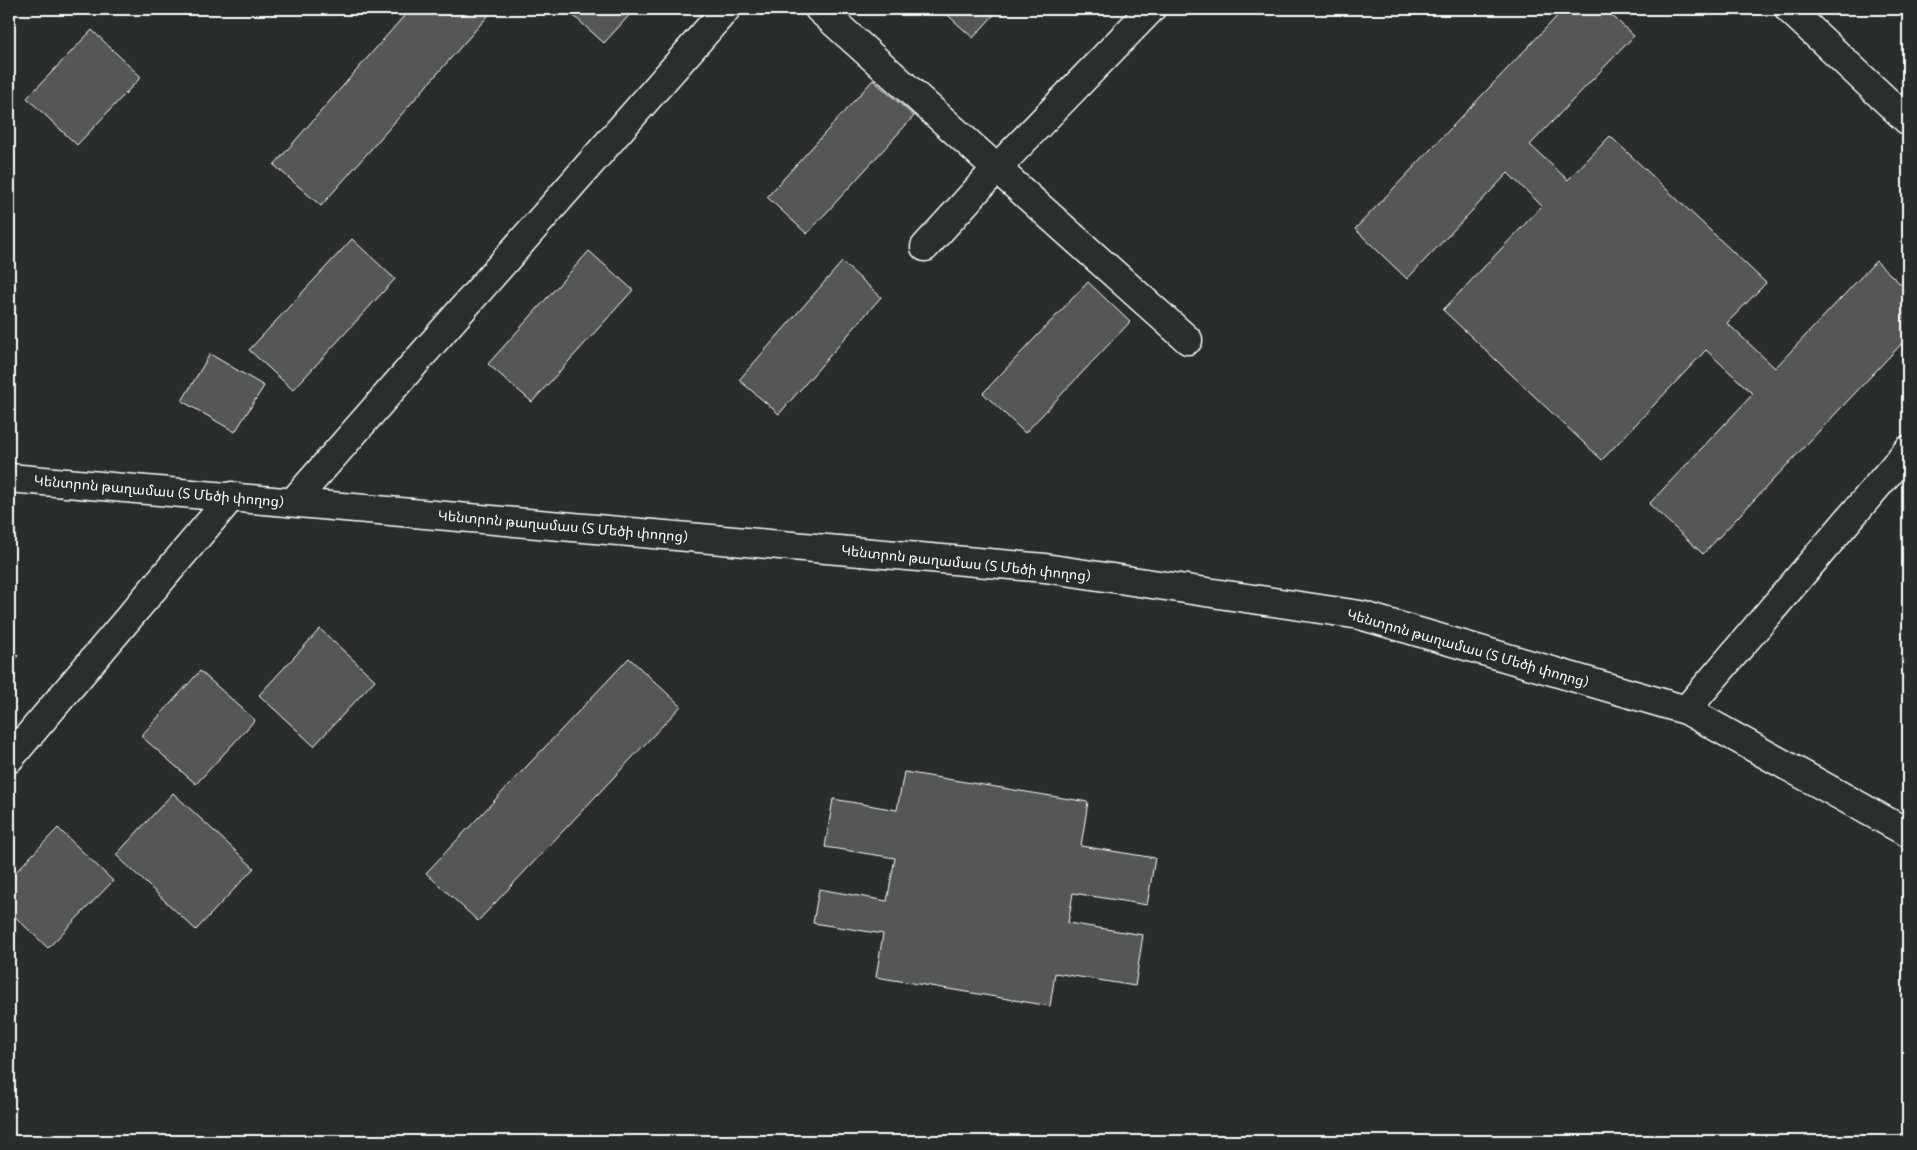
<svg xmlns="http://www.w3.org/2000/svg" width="1917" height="1150" viewBox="0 0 1917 1150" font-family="'Patrick Hand','Noto Sans Armenian',sans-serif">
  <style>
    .building { fill: #555758; stroke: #fff }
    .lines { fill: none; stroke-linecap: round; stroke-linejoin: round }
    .minor-casing { stroke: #fff; stroke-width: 31 }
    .minor { stroke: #2a2d2e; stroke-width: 28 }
    .labels { text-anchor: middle; stroke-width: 4; stroke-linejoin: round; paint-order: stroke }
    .street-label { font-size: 14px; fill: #fff; stroke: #2a2d2e }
  </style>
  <rect width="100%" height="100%" fill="#2a2d2e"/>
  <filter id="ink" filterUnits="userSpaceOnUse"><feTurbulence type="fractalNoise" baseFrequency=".02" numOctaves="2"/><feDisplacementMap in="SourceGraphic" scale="10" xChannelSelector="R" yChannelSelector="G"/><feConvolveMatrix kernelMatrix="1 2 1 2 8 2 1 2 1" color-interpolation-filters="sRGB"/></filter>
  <g filter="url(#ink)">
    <!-- building -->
    <path class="building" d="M410 9H494L321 206 274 165Z
      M566 9H635L604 43Z
      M941 9H999L973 38Z
      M1564 9H1605L1634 36 1530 145 1568 180 1610 136 1766 283 1727 323 1775 368 1876 261 1908 291V337L1703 554 1649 504 1753 394 1706 350 1602 460 1443 310 1542 206 1508 173 1407 279 1355 229Z
      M92 30 141 77 77 145 27 98Z
      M873 80 914 116 807 234 767 197Z
      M352 239 395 279 293 390 249 350Z
      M589 251 633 290 532 402 488 364Z
      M842 262 881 297 779 414 739 380Z
      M1088 282 1130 322 1025 433 983 393Z
      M210 354 264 386 235 432 182 401Z
      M320 629 375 680 314 746 259 695Z
      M9 647 18 656 9 667Z
      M629 658 681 706 478 921 426 873Z
      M200 671 255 720 196 784 141 736Z
      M904 772 1088 802 1081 846 1155 858 1147 905 1073 893 1068 923 1143 935 1135 986 1055 973 1050 1006 876 977 883 934 813 923 819 889 887 901 895 858 825 847 833 799 897 810Z
      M173 793 254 868 196 930 116 855Z
      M58 828 113 881 48 948 9 911V879Z"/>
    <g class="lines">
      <!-- minor casing -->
      <g class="minor-casing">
        <path id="minor" d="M819 9 1188 340
          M1789 9 1908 121
          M925 247 997 168 1151 9
          M9 478 1045 568 1360 615 1686 710 1908 833
          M293 502 726 9
          M1686 710 1908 450
          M9 759 232 496"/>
      </g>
      <!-- minor -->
      <use href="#minor" class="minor"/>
    </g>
  </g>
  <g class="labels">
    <!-- street labels -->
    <g class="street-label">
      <text transform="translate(159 491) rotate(5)" y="5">Կենտրոն թաղամաս (Տ Մեծի փողոց)</text>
      <text transform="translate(563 526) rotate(5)" y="5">Կենտրոն թաղամաս (Տ Մեծի փողոց)</text>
      <text transform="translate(966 563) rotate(6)" y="5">Կենտրոն թաղամաս (Տ Մեծի փողոց)</text>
      <text transform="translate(1468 648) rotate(16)" y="5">Կենտրոն թաղամաս (Տ Մեծի փողոց)</text>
    </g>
  </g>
  <!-- margin -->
  <rect width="1917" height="1150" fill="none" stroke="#2a2d2e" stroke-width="30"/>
  <rect x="15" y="15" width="1887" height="1120" fill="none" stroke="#fff" stroke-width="2" filter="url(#ink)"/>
</svg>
